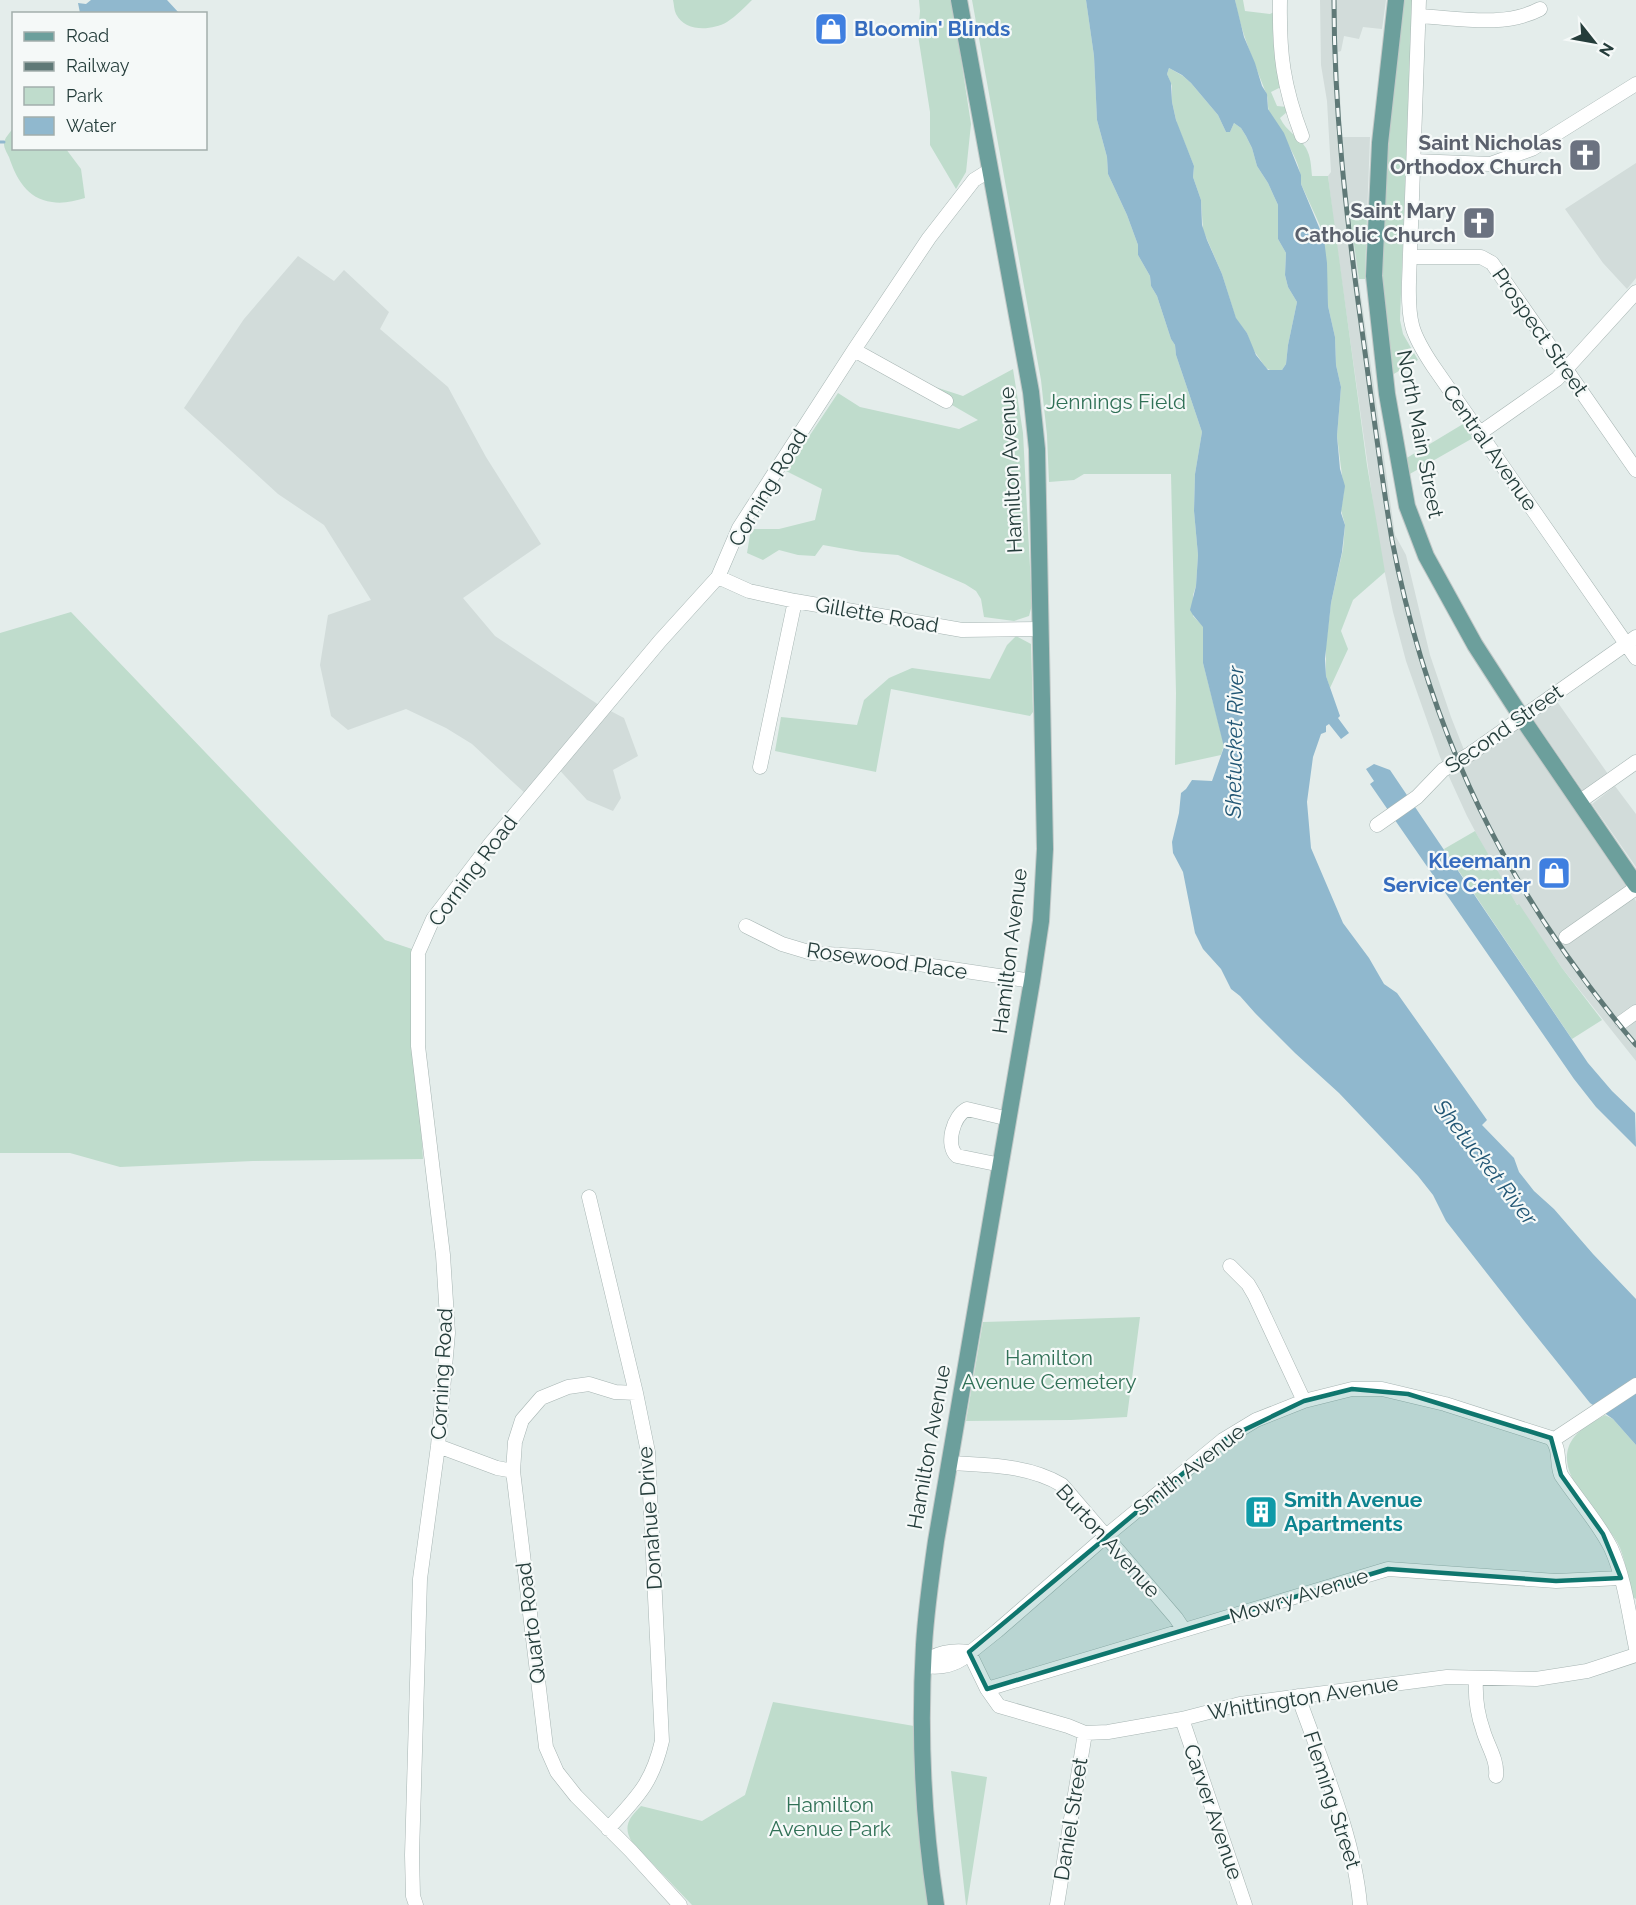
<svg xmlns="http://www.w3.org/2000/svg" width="1636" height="1905" viewBox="0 0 1636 1905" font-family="Raleway,sans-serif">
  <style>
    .built { fill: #d2dcda }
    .green { fill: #bfdccc }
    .water { fill: #90b8ce; fill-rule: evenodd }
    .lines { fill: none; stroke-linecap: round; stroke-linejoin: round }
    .stream { stroke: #90b8ce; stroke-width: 3 }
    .minor-casing { stroke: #a7b5b3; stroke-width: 15 }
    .major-casing { stroke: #c2c9c8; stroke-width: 18 }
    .minor { stroke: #fff; stroke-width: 14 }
    .major { stroke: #6c9f9c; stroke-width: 16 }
    .rail-casing { stroke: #5f7977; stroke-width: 5 }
    .rail { stroke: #f5f9f8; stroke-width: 3; stroke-dasharray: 9; stroke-linecap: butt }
    .marked { fill: #0f766e; fill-opacity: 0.2; stroke: #0f766e; stroke-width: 4.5; stroke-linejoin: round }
    .labels { text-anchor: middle; stroke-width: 4.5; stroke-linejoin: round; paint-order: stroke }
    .shop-label { font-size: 21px; font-weight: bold; fill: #366cbe; stroke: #f5f9f8; text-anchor: start }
    .worship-label { font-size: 21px; font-weight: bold; fill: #5b616d; stroke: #f5f9f8; text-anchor: end }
    .street-label { font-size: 21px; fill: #253d3b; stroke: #f5f9f8 }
    .park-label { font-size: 21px; fill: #317157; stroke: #f5f9f8 }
    .culture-label { font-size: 21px; font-weight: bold; fill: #0d838f; stroke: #f5f9f8; text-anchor: start }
    .water-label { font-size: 22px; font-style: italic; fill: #225775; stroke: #f5f9f8 }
  </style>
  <rect width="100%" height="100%" fill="#e4edeb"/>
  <!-- built -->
  <path class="built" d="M1320 0H1386L1382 29 1363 27 1359 39 1344 36 1341 51 1338 52 1342 137H1370L1367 217 1350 218 1395 535 1406 555 1430 655 1451 717 1468 760 1517 728 1520 729 1636 901V1007L1626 1027 1636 1020V1061L1562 968 1518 904 1517 905 1491 861 1467 816 1440 757 1406 661 1393 612 1379 545 1334 225 1328 176 1331 172 1327 101 1321 65Z
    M1636 163V278L1627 289 1603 263 1565 209Z
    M298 256 334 281 344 270 389 312 380 329 448 387 486 457 541 544 463 598 495 636 599 705 624 718 638 756 613 770 621 798 613 811 587 800 553 763 527 795 472 744 446 728 406 709 348 730 331 716 320 665 328 615 371 600 324 525 278 494 184 408 244 319Z
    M1556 700 1608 774 1583 791 1534 720 1533 718Z
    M1615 786 1636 814V867L1592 804Z"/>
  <!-- green -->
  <path class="green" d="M673 0H752C744 8 736 16 727 22 711 31 685 32 676 14 674 10 674 4 673 0Z
    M919 0H952L971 124 966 172 956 189 930 145V112L918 35 920 11Z
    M972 0H1086L1094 56 1097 120 1107 157 1108 174 1127 215 1138 245V255L1150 276 1151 286 1157 296 1171 339 1175 345 1176 355 1202 432 1195 474 1194 511 1198 555 1196 586 1193 595V616L1203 626V663L1224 745 1221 755 1175 765 1176 693 1171 474H1084L1074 480 1049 482 1047 435 1041 380Z
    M1235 0H1243L1245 11 1270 14 1274 12 1281 87 1271 92 1277 106 1287 107 1288 111 1280 118C1286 131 1299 137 1306 148 1311 157 1311 166 1312 176H1328L1367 465 1385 572 1353 600 1341 631 1348 649 1330 688 1326 676V644L1331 603 1343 549 1345 525 1341 510 1344 491 1337 436 1341 387 1336 365 1335 337 1328 306 1324 243 1322 230 1301 184C1302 158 1279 134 1269 111 1267 105 1269 99 1266 93 1254 62 1241 33 1235 0Z
    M1402 0H1412L1400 320 1403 334 1418 360 1392 375 1381 297 1383 187Z
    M1169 68 1183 76 1191 83 1218 115 1226 132H1230L1234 123 1241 128 1246 136 1252 148 1257 166 1268 183 1278 205V239L1286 253 1285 275 1288 287 1297 302 1288 345 1286 364 1282 370 1272 371 1266 368 1252 348 1247 333 1236 319 1222 274 1203 230 1201 200 1193 177 1194 166 1177 124 1172 102V86L1167 74Z
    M13 128 14 148 66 149 81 169 85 198C74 201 63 204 52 202 27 199 16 178 9 157 7 153 4 148 4 144 4 138 10 133 13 128Z
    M1350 217H1367L1365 279H1359Z
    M1013 369 1023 433 1032 605 1029 616 1014 621 984 617 981 599 976 591 965 584 898 555 862 552 823 545 815 556 798 555 779 550 763 560 747 553 751 529H779L815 520 822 489 786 471 838 393 860 407 959 429 978 420 919 386 923 383 963 396Z
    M1463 424 1473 438 1408 475 1405 459Z
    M71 612 385 940 415 950 412 991 423 1159 253 1161 120 1167 70 1153H0V633Z
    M1016 636 1031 644 1033 712 1030 716 891 689 876 772 775 751 781 717 857 725 864 700 889 678 912 668 990 679 1007 645Z
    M1475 831 1517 905 1519 904 1562 968 1602 1020 1572 1039 1444 849Z
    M1140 1317 1127 1417 1071 1420 966 1421 983 1322Z
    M1605 1415 1613 1419 1636 1445V1599L1632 1597C1628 1581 1626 1563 1620 1548 1607 1517 1545 1472 1575 1436 1583 1427 1595 1421 1605 1415Z
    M773 1702 914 1726 929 1905H692L632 1842C622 1826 630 1817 641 1806L702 1821 745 1795Z
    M951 1771 987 1777 967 1905H966Z"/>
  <!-- water -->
  <path class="water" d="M91 0H167L179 13H80L78 3 86 4Z
    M1086 0H1235L1244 37 1255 63 1262 86 1267 94 1268 109 1284 133 1301 175V184L1324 239 1327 263 1328 306 1335 337 1336 365 1341 387 1337 436 1340 469 1345 486 1341 513 1345 525 1342 552 1331 603 1325 659 1326 676 1340 716 1338 718 1349 733 1341 739 1329 724 1326 726V732L1321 734 1313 757 1307 802 1311 848 1343 923 1369 958 1384 984 1397 993 1487 1120 1482 1125 1514 1158 1519 1172 1534 1191 1554 1209 1593 1254 1636 1299V1445L1613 1419 1590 1403 1525 1322 1446 1221 1433 1195 1418 1176 1339 1093 1295 1053 1255 1013 1240 996 1231 989 1221 969 1203 949 1195 933 1183 872 1173 853 1172 842 1179 813 1181 793 1186 789 1192 780 1212 781 1224 747 1203 663V627L1193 615 1190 610 1196 586 1198 555 1194 511 1195 474 1202 432 1176 355 1175 345 1171 339 1157 296 1151 286 1150 276 1138 255V245L1127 215 1108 174 1107 157 1097 120 1094 56ZM1169 68 1182 75 1191 83 1218 115 1226 132H1230L1234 123 1241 128 1246 136 1252 148 1257 166 1268 183 1278 205V239L1286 253 1285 275 1288 287 1297 302 1288 345 1286 364 1282 370H1268L1256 355 1247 333 1236 318 1222 274 1207 240 1202 225 1201 200 1193 177 1194 166 1176 120 1172 102 1171 83 1167 74Z
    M1374 764 1390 770 1588 1063 1612 1091 1635 1113 1636 1147 1596 1107 1574 1079 1370 784 1374 781 1366 769Z"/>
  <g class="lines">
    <!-- stream -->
    <path class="stream" d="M0 142H4"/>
    <!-- minor casing -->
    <g class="minor-casing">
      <path id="minor" d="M1280 0C1279 53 1283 86 1302 136
        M1419 0 1409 282C1408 322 1411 333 1433 366L1636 658
        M1419 16C1458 18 1504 28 1540 9
        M1414 161 1490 164 1532 149 1636 84
        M1410 257H1481L1492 263 1636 470
        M854 350 946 401
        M1480 433 1557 379 1636 292
        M718 577 749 591 795 601 962 630 1040 629
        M760 767 795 601
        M1579 802 1636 762
        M1377 825 1417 797 1443 770 1470 754 1636 637
        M746 926 782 944 812 953 872 957 1032 981
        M1566 937 1636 888
        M1622 1022 1636 1012
        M1001 1165 957 1156C945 1145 953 1116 967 1109L1009 1119
        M589 1197 636 1393 648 1452 662 1741C652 1784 637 1797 608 1829
        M1230 1266 1248 1284 1255 1296 1304 1401
        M636 1393 615 1392 589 1384 568 1387 541 1398 522 1420 515 1442 513 1471 546 1747 557 1772 576 1796 631 1851 680 1905
        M1553 1440 1636 1385
        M438 1446 497 1468 513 1471
        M949 1463C987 1465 1029 1465 1062 1485L1176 1618 1184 1630
        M969 1652 987 1689 999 1706 1068 1726 1085 1733 1108 1732 1182 1719 1240 1704 1447 1677 1536 1679 1587 1671 1636 1655
        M923 1665C935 1669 951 1666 962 1659L997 1631 1106 1536 1223 1440 1256 1420 1304 1401 1352 1389H1382L1445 1404 1551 1438C1561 1449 1556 1462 1561 1475 1577 1499 1598 1522 1611 1548 1625 1579 1629 1615 1636 1648
        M923 1665C934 1652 953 1650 969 1652
        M1476 1679C1475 1697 1477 1713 1483 1730 1487 1745 1498 1760 1496 1776
        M987 1689 1388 1569 1556 1581 1621 1578
        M1298 1696C1321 1761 1354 1836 1360 1905
        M1182 1719 1245 1905
        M416 1905 413 1896 412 1855 420 1579 438 1446 448 1333 443 1255 418 1046V953L433 919 491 843 660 641 718 577 739 528 854 350 929 238 974 180 990 170
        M1057 1905 1085 1733"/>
    </g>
    <!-- major casing -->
    <g class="major-casing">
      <path id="major" d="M1396 0 1380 143 1374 276 1387 394 1407 506 1426 556 1475 645 1526 724 1636 885
        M936 1905C923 1820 919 1731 924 1645 926 1611 931 1576 936 1541L1032 981 1041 921 1045 849 1037 449 1031 392 959 0"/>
    </g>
    <!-- minor -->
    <use href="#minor" class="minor"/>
    <!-- major -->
    <use href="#major" class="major"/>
    <!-- rail casing -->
    <g class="rail-casing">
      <path id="rail" d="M1334 0C1334 109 1346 215 1361 323 1371 395 1380 468 1392 540 1430 737 1507 892 1636 1045"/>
    </g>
    <!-- rail -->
    <use href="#rail" class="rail"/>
  </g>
  <!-- marked area -->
  <path class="marked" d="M1352 1389 1408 1394 1551 1438 1561 1475 1603 1534 1621 1578 1556 1581 1388 1569 987 1689 969 1652 1223 1440 1304 1401Z"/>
  <!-- icons -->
  <defs>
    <g id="shop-square" transform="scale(1.725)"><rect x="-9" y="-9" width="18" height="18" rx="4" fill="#3f7fe0" stroke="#f5f9f8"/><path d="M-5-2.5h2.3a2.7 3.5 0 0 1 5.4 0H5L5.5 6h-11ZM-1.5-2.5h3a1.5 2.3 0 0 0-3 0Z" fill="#fff"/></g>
    <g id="church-square" transform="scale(1.725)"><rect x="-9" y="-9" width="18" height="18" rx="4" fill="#6b7280" stroke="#f5f9f8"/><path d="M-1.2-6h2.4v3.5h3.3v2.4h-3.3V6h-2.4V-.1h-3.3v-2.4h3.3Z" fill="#fff"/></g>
    <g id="building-square" transform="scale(1.725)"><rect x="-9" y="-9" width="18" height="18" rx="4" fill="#0f9aa8" stroke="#f5f9f8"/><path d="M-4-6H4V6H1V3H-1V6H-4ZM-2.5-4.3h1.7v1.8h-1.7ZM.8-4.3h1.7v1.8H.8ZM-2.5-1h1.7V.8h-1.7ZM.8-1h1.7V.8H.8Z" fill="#fff"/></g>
  </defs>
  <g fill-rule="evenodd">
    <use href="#shop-square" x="831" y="29"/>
    <use href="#church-square" x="1585" y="155"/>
    <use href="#church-square" x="1479" y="223"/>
    <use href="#shop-square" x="1554" y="873"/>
    <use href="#building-square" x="1261" y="1512"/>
  </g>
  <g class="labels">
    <!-- shop labels -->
    <g class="shop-label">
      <text x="854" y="36">Bloomin' Blinds</text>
      <text x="1531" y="868" text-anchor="end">Kleemann<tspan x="1531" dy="24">Service Center</tspan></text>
    </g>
    <!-- worship labels -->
    <g class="worship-label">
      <text x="1562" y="150">Saint Nicholas<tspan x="1562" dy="24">Orthodox Church</tspan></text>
      <text x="1456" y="218">Saint Mary<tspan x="1456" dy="24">Catholic Church</tspan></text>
    </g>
    <!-- street labels -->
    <g class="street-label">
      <text transform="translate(1540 332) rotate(55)" y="7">Prospect Street</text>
      <text transform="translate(1420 434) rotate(79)" y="7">North Main Street</text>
      <text transform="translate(1490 448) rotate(55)" y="7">Central Avenue</text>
      <text transform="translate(1011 470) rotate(-93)" y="7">Hamilton Avenue</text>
      <text transform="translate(768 488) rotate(-59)" y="7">Corning Road</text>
      <text transform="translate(877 615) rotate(10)" y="7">Gillette Road</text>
      <text transform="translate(1504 729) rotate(-35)" y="7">Second Street</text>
      <text transform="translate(473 871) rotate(-53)" y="7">Corning Road</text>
      <text transform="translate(1010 951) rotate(-83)" y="7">Hamilton Avenue</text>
      <text transform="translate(887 961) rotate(8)" y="7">Rosewood Place</text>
      <text transform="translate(442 1374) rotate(-87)" y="7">Corning Road</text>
      <text transform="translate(929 1447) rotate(-80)" y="7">Hamilton Avenue</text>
      <text transform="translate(1189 1470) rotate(-38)" y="7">Smith Avenue</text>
      <text transform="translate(650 1518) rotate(-94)" y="7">Donahue Drive</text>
      <text transform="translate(1108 1541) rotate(48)" y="7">Burton Avenue</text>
      <text transform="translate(1299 1596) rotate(-17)" y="7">Mowry Avenue</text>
      <text transform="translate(531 1623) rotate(-97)" y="7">Quarto Road</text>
      <text transform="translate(1303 1698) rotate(-9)" y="7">Whittington Avenue</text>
      <text transform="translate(1332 1800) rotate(72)" y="7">Fleming Street</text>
      <text transform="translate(1213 1812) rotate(71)" y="7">Carver Avenue</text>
      <text transform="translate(1071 1819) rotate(-81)" y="7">Daniel Street</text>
    </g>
    <!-- park labels -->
    <g class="park-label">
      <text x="1116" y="409">Jennings Field</text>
      <text x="1049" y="1365">Hamilton<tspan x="1049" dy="24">Avenue Cemetery</tspan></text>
      <text x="830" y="1812">Hamilton<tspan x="830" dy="24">Avenue Park</tspan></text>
    </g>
    <!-- culture labels -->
    <g class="culture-label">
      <text x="1284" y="1507">Smith Avenue<tspan x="1284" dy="24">Apartments</tspan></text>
    </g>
    <!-- water labels -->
    <g class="water-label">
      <text transform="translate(1234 742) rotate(-89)" y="8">Shetucket River</text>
      <text transform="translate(1486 1162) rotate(52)" y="8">Shetucket River</text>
    </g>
  </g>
  <!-- legend -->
  <rect x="12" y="12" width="195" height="138" fill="#f5f9f8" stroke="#a2aeac" stroke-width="1.5"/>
  <rect x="24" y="32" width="30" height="9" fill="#6c9f9c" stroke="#a2aeac" stroke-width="1.5"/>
  <text x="66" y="42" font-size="18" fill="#253d3b">Road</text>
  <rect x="24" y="62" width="30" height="9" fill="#5f7977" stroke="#a2aeac" stroke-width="1.5"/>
  <text x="66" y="72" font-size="18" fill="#253d3b">Railway</text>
  <rect x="24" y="87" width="30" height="18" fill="#bfdccc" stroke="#a2aeac" stroke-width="1.5"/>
  <text x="66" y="102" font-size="18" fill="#253d3b">Park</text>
  <rect x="24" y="117" width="30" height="18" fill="#90b8ce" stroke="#a2aeac" stroke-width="1.5"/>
  <text x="66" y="132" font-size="18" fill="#253d3b">Water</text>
  <!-- north arrow -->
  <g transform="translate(1594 42) rotate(121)" stroke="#f5f9f8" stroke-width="4.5" paint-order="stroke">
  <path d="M0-4.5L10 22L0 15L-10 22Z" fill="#253d3b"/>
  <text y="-9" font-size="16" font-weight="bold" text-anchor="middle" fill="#253d3b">N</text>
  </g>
</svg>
